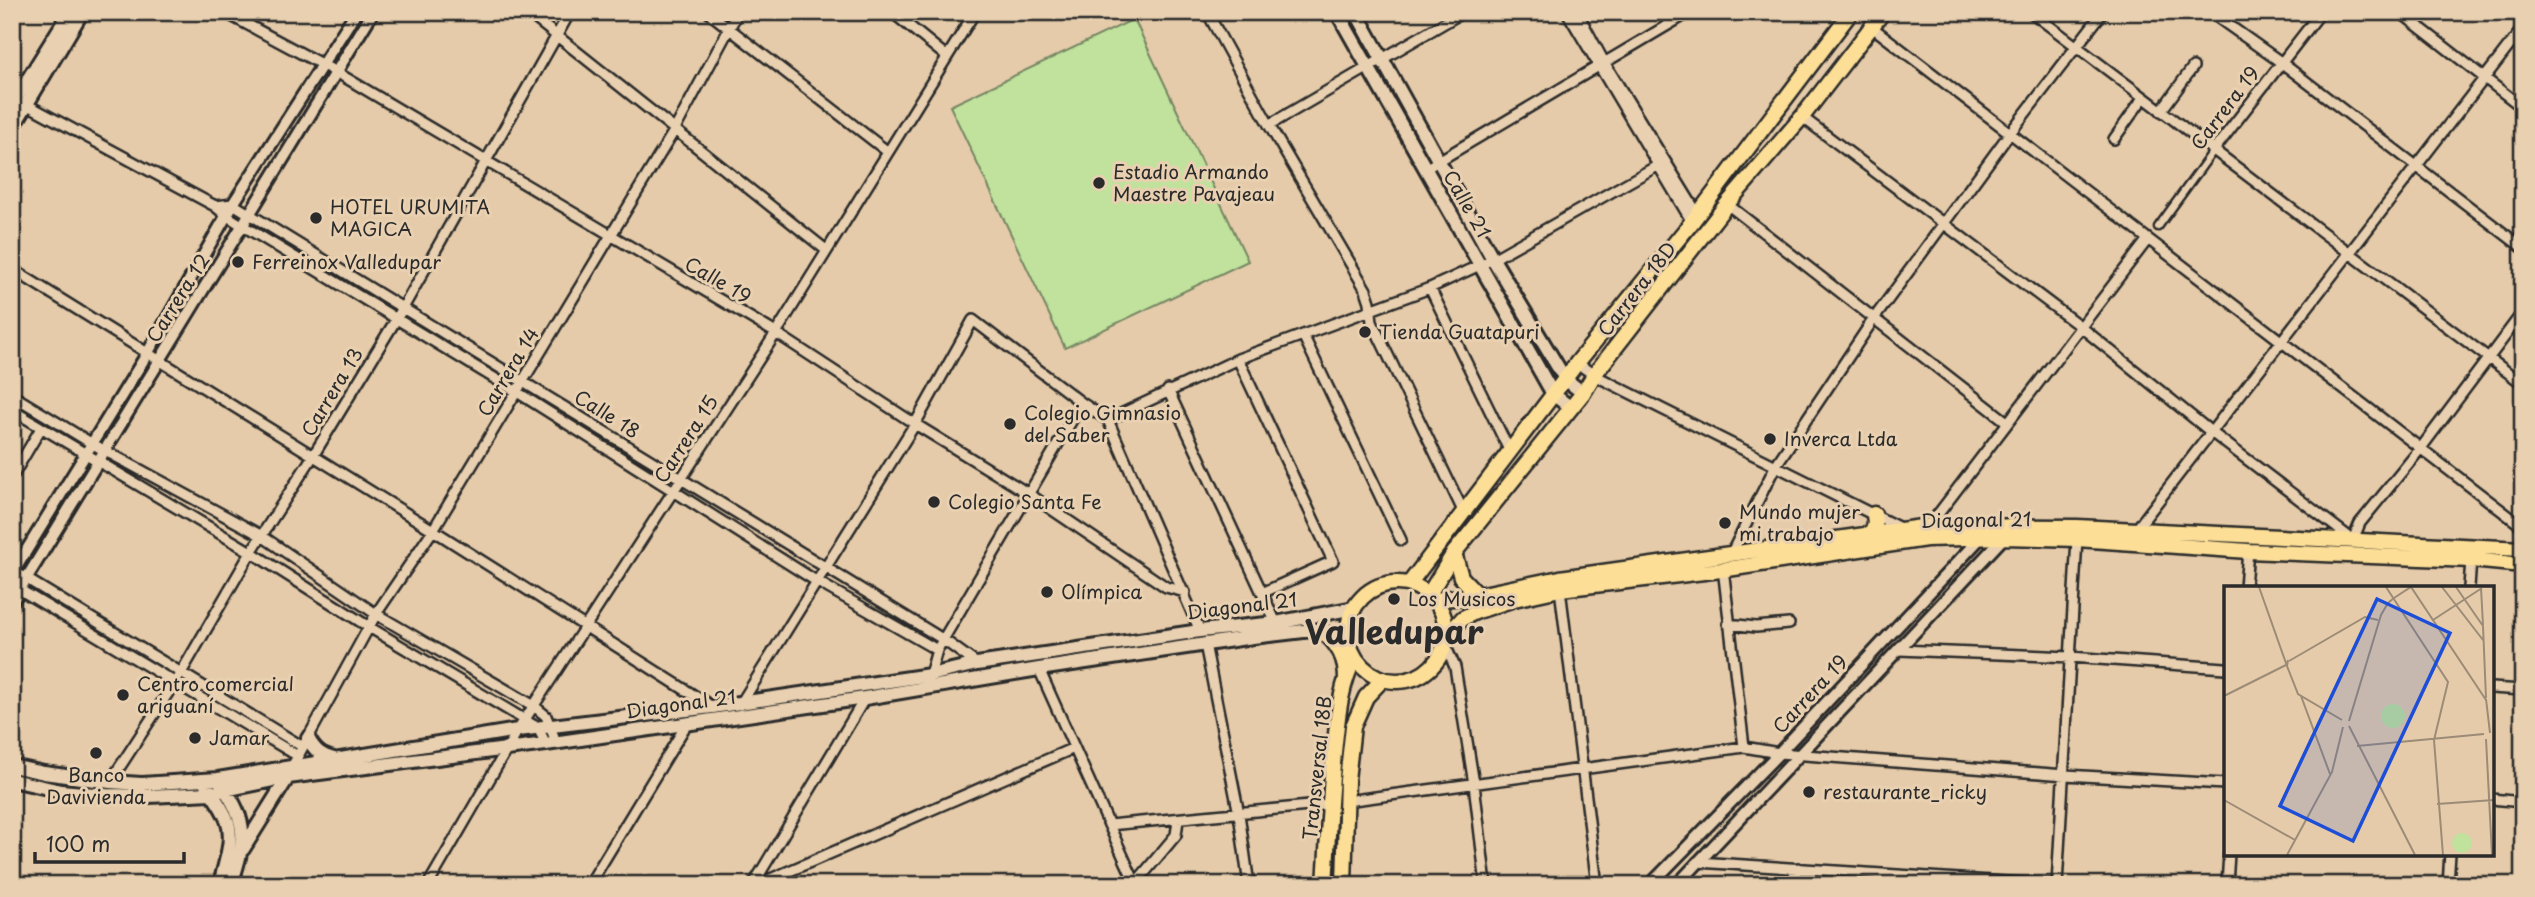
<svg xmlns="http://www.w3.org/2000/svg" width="2535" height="897" viewBox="0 0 2535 897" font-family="'Playpen Sans',sans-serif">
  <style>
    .green { fill: #c0e29c; stroke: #768664; stroke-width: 2 }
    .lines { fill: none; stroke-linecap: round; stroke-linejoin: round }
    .pedestrian-casing { stroke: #2b2b2b; stroke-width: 11 }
    .minor-casing { stroke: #2b2b2b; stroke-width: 14 }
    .tertiary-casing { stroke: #2b2b2b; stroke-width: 16 }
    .secondary-casing { stroke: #2b2b2b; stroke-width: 18 }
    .primary-casing { stroke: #2b2b2b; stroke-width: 19 }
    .trunk-casing { stroke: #2b2b2b; stroke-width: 19 }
    .pedestrian { stroke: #e8d0b0; stroke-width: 6 }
    .minor { stroke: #e8d0b0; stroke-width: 9 }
    .tertiary { stroke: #e8d0b0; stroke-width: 10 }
    .secondary { stroke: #e8d0b0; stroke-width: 12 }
    .primary { stroke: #fcde96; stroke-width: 14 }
    .trunk { stroke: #fcde96; stroke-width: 14 }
    .poi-dot { fill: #2b2b2b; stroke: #e8d0b0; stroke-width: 2.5 }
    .labels { text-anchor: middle; stroke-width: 6; stroke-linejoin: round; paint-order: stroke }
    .street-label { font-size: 19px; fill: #2b2b2b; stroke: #e8d0b0 }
    .poi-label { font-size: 19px; fill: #2b2b2b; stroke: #e8d0b0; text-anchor: start }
    .town-label { font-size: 33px; font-weight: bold; fill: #2b2b2b; stroke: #e8d0b0 }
    .inset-road { fill: none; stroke: #9b8b77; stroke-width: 2 }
    .view { fill: #1d4ed8; fill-opacity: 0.15; stroke: #1d4ed8; stroke-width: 3.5 }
    .inset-edge { fill: none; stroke: #2b2b2b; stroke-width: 3.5 }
  </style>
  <rect width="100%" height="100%" fill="#e5cba9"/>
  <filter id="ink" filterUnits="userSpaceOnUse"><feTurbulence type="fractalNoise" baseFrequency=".0143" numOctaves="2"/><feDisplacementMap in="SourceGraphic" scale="14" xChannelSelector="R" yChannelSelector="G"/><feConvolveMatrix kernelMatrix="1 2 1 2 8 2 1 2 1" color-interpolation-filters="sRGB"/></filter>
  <g filter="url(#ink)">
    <!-- green -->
    <path class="green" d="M1134 19 1248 261 1065 348 950 106Z"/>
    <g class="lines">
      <!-- pedestrian casing -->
      <g class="pedestrian-casing">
        <path id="pedestrian" d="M2158 227 2214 150"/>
      </g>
      <!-- minor casing -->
      <g class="minor-casing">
        <path id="minor" d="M224 12 336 72 776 333 915 424 1029 494 1166 587 1185 592
          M527 12 826 250
          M708 12 888 152
          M892 12 946 56
          M1207 12 1269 125 1366 290 1370 302 1372 322 1464 513
          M1567 12 1692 222
          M1577 12 1604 62 1697 213
          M2031 12 2523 384
          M2210 12 2282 63 2523 248
          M2400 12 2523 108
          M1872 27 2523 527
          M24 103 215 206 227 216 517 392 816 581 937 650
          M2161 111 2193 67
          M1802 117 2081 327 2211 432 2353 540 2360 523 2421 448 2523 312
          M1269 125 1463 12
          M2114 139 2143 98
          M2214 150 2321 12
          M1425 169 1690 12
          M1727 204 2007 422
          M215 206 233 204 944 640 977 664
          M12 269 433 530 714 708
          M1430 288 1510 452
          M1303 335 1401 540
          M1238 359 1333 561 1262 593
          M1577 363 1594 375 1902 529
          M1168 390 1276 623
          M12 395 91 443 262 536 376 614 534 706 546 716 556 742
          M12 410 251 552 369 627 525 720 538 728 546 744
          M1108 420 1238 359 1430 288 1493 259 1657 166
          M12 477 41 428
          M1929 526 2148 239
          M2135 531 2523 28
          M1730 556 1776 465 1873 320 2010 133 2103 12
          M1723 568 1744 747
          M12 570 303 747
          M12 585 298 756
          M2245 587 2248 551
          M2469 587 2471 560
          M1560 589 1597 885
          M1728 624 1756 627 1789 624
          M1205 644 1239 814 1249 885
          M1445 645 1455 667 1474 784 1486 885
          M1899 650 2070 657 2225 668
          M1039 669 1136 885
          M930 675 937 650 1082 403
          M2491 688 2523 690
          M740 705 915 424 973 320 1082 403 1108 420 1200 631
          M293 765 376 614 433 530 674 131 738 12
          M110 782 181 673 251 552 313 456 403 308 570 12
          M2491 799 2523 802
          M1346 801 1744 747 1779 753 2065 775 2225 784
          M1109 825 1330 804
          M1697 862 2055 885
          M1135 884 1176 835 1178 820
          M428 885 518 730 776 333 975 12
          M589 885 688 722
          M753 885 865 698
          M757 885 1074 748
          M1789 885 1798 868
          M2057 885 2077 539
          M2227 885 2229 853
          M2448 885 2450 853"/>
      </g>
      <!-- tertiary casing -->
      <g class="tertiary-casing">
        <path id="tertiary" d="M12 574 147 354 233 204 356 12
          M12 602 373 12
          M1650 885 1779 753 1983 535
          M1677 885 2006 535"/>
      </g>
      <!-- secondary casing -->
      <g class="secondary-casing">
        <path id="secondary" d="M1337 12 1553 394 1571 408
          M1356 12 1493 259 1565 379 1583 393
          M12 105 70 12
          M12 129 82 12
          M308 738C314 750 321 756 334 759
          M12 766 44 773 110 782 142 784 218 779 518 730 712 707 930 675 977 664 1200 631 1276 623 1354 608
          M12 780 61 791 106 795 149 796 211 793 288 777 546 744 865 698 1039 669 1253 637 1312 630 1323 632 1339 638 1351 648
          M221 784C250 824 245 840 231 885
          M207 787C214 797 223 808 227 820 235 840 224 865 220 885
          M243 849 288 777"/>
      </g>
      <!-- primary casing -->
      <g class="primary-casing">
        <path id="primary" d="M1409 584 1577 363 1692 222 1851 12
          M1429 594 1454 553 1583 393 1594 375 1727 204 1802 117 1883 12"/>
      </g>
      <!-- trunk casing -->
      <g class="trunk-casing">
        <path id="trunk" d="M1872 533 1875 524 1874 514
          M1454 553 1461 577 1478 595
          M1348 632a49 49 0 1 1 98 0a49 49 0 1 1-98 0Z
          M1435 600 1478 595 1560 578 1929 526 2077 527 2523 549
          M1323 632C1339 645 1346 659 1346 679
          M1446 637 1463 618 1475 612 1514 599 1560 589 1721 570 1926 539 2004 537 2077 539 2248 551 2471 560 2523 565
          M1325 885C1328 837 1330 790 1335 743 1338 715 1341 683 1355 658
          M1344 885 1347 780 1353 726 1366 697 1383 679"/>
      </g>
      <!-- pedestrian -->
      <use href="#pedestrian" class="pedestrian"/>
      <!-- minor -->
      <use href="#minor" class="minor"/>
      <!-- tertiary -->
      <use href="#tertiary" class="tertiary"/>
      <!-- secondary -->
      <use href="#secondary" class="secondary"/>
      <!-- primary -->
      <use href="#primary" class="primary"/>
      <!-- trunk -->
      <use href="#trunk" class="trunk"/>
    </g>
  </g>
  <!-- markers -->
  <g class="poi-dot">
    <circle cx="1099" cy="183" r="7"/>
    <circle cx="316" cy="218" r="7"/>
    <circle cx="238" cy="262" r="7"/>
    <circle cx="1365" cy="332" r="7"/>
    <circle cx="1010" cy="424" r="7"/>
    <circle cx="1770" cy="439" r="7"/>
    <circle cx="934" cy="502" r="7"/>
    <circle cx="1725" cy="523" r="7"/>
    <circle cx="1047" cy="592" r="7"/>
    <circle cx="1394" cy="599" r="7"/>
    <circle cx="123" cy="695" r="7"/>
    <circle cx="195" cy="738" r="7"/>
    <circle cx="96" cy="753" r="7"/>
    <circle cx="1809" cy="792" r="7"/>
  </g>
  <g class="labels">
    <!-- street labels -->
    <g class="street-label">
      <text transform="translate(2225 108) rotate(-53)" y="7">Carrera 19</text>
      <text transform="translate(1467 204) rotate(60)" y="7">Calle 21</text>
      <text transform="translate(718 280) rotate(30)" y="7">Calle 19</text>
      <text transform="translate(1637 289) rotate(-52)" y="7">Carrera 18D</text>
      <text transform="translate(178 298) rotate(-58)" y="7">Carrera 12</text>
      <text transform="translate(508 372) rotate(-59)" y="7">Carrera 14</text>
      <text transform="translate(332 392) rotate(-59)" y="7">Carrera 13</text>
      <text transform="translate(607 414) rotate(32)" y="7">Calle 18</text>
      <text transform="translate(686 439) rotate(-57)" y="7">Carrera 15</text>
      <text transform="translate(1976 520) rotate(-1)" y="7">Diagonal 21</text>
      <text transform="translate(1242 606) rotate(-7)" y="7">Diagonal 21</text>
      <text transform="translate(1810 694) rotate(-47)" y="7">Carrera 19</text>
      <text transform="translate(681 704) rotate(-8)" y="7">Diagonal 21</text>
      <text transform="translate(1317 768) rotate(-84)" y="7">Transversal 18B</text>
    </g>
    <!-- poi labels -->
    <g class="poi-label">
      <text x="1113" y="179">Estadio Armando<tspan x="1113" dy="22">Maestre Pavajeau</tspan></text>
      <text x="330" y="214">HOTEL URUMITA<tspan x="330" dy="22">MAGICA</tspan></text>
      <text x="252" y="269">Ferreinox Valledupar</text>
      <text x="1379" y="339">Tienda Guatapuri</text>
      <text x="1024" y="420">Colegio Gimnasio<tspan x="1024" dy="22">del Saber</tspan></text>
      <text x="1784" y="446">Inverca Ltda</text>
      <text x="948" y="509">Colegio Santa Fe</text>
      <text x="1739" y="519">Mundo mujer<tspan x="1739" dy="22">mi trabajo</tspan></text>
      <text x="1061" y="599">Olímpica</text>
      <text x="1408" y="606">Los Musicos</text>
      <text x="137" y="691">Centro comercial<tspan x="137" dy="22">ariguaní</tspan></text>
      <text x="209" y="745">Jamar</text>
      <text x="96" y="782" text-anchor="middle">Banco<tspan x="96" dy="22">Davivienda</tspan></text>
      <text x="1823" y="799">restaurante_ricky</text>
    </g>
    <!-- town labels -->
    <g class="town-label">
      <text x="1394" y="644">Valledupar</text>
    </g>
  </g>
  <!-- overview -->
  <g transform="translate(2224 586)">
    <rect width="270" height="270" fill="#e5cba9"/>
    <path d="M157 130a12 12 0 1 1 24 0a12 12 0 1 1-24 0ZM228 257a10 10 0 1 1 20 0a10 10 0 1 1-20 0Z" fill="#c0e29c"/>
    <path class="inset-road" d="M35 1 63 80 64 74M162 1 224 96 210 154 219 269M218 1 259 54M232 1 259 40 262 112M257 2 259 39M209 34 258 2M65 75 141 31 154 34M63 80 74 108 118 134M0 110 62 79M77 110 106 188M262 113 266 147M125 135 157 29 164 17 170 12 187 1 262 114M125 140 191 269M262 153 268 269M133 160 260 148M0 214 71 254M213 218 270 214M63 269 108 186 119 141"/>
    <path class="view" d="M153 13 226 47 129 255 56 220Z"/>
    <rect width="270" height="270" class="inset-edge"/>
  </g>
  <!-- margin -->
  <rect width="2535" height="897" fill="none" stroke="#e8d0b0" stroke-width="42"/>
  <rect x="21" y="21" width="2493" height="855" fill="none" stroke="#2b2b2b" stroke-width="2.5" filter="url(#ink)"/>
  <!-- scale -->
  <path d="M35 852v10h149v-10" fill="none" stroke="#2b2b2b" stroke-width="3.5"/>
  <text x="46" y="852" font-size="21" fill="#2b2b2b" stroke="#e8d0b0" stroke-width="5" paint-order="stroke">100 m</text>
</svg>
